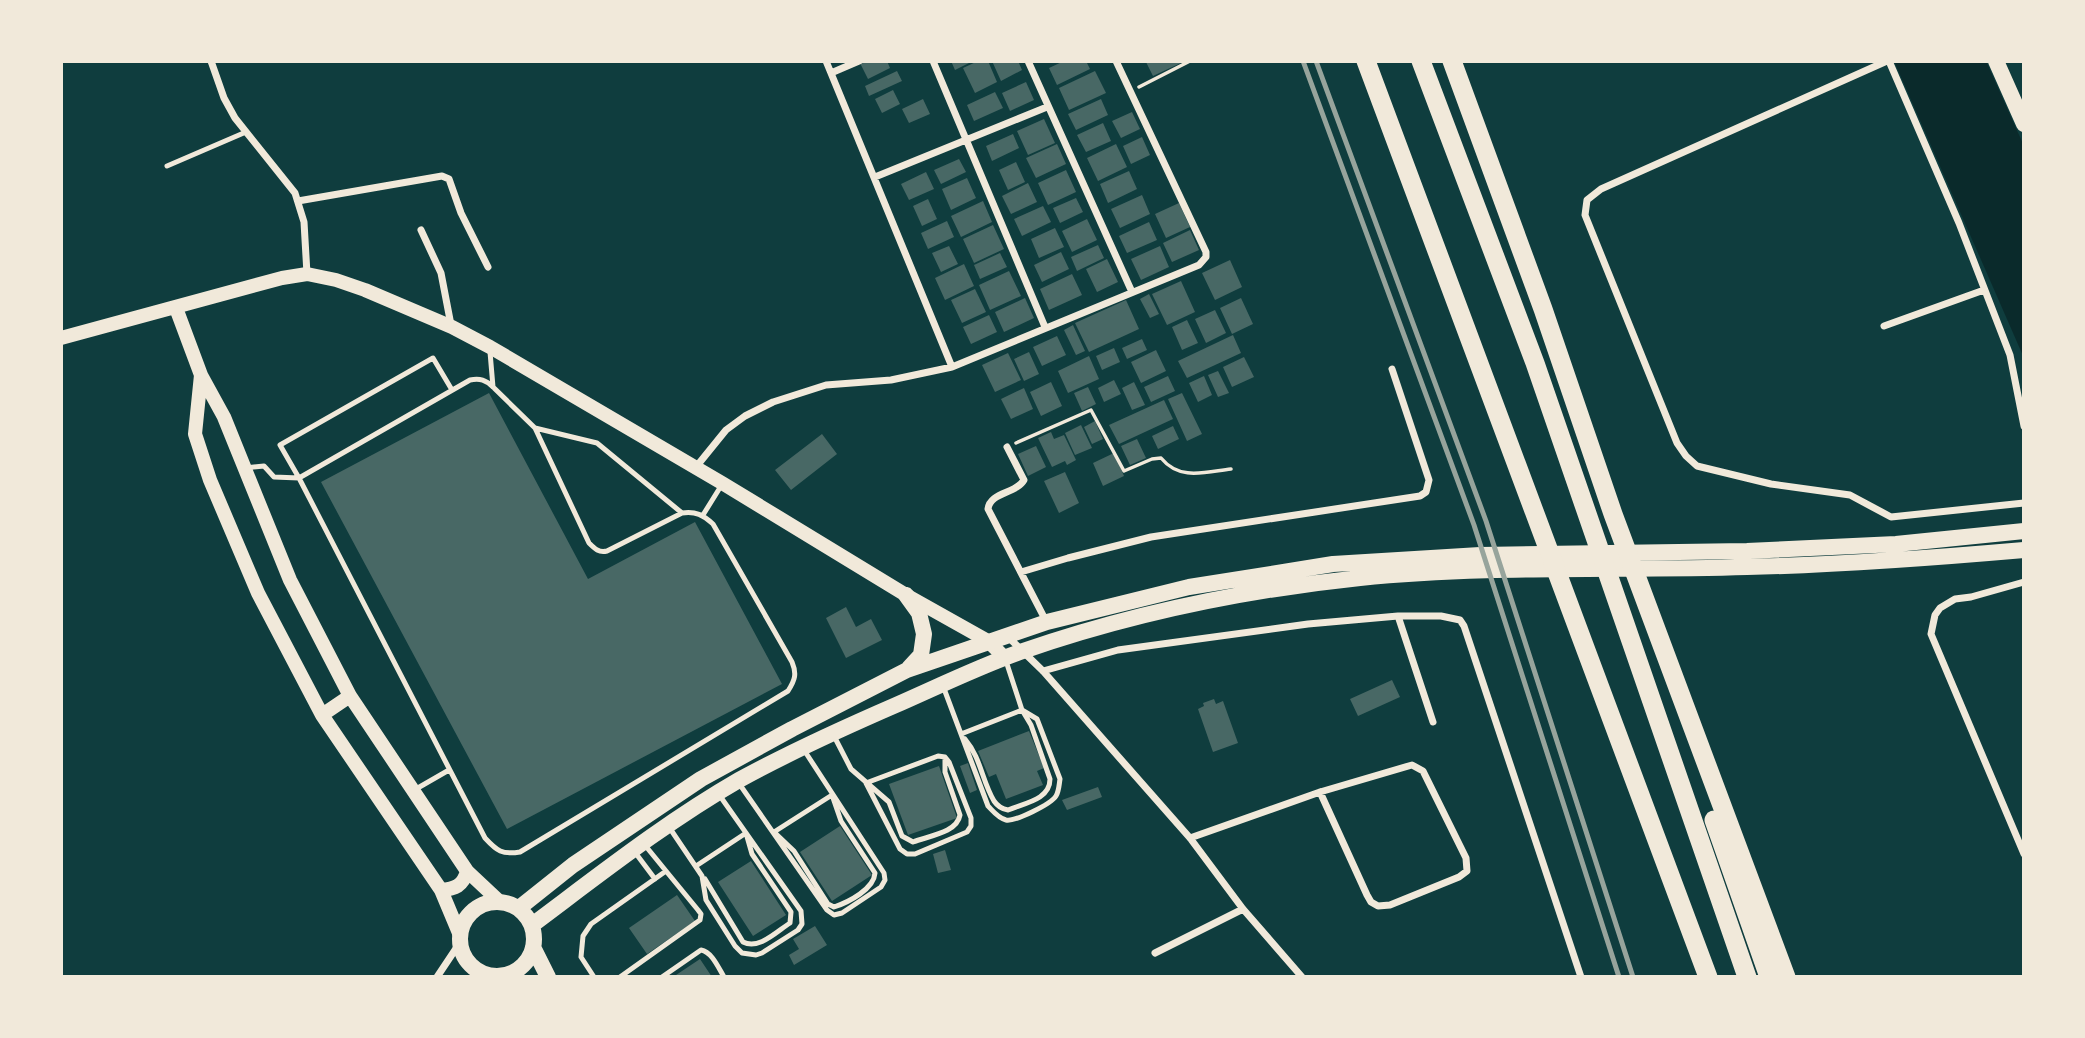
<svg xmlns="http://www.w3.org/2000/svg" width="2085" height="1038" viewBox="0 0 2085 1038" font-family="'Times New Roman',serif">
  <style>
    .water { fill: #0a2a2b }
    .building { fill: #486865 }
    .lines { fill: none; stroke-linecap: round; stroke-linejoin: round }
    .path { stroke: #f1e9da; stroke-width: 3.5 }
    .service { stroke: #f1e9da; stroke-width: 5 }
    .minor { stroke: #f1e9da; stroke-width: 7 }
    .secondary { stroke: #f1e9da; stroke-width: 14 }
    .primary { stroke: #f1e9da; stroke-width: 16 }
    .motorway { stroke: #f1e9da; stroke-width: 19 }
    .rail { stroke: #97a49c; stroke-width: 5 }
  </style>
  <rect width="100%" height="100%" fill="#0f3d3e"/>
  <!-- water -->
  <path class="water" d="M1894 61H1986L2024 146V358Z"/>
  <!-- building -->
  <path class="building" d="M864 61H887L890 68 868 79 860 63Z
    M951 61H973L955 70Z
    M978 61H988L997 82 975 93 963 68Z
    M992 61H1018L1022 70 1001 81Z
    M1064 61H1086L1090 69 1057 85 1049 68Z
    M1148 61H1185L1153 76 1146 62Z
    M897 71 902 81 869 96 865 86Z
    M1095 71 1106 93 1069 110 1059 88Z
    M1026 82 1034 100 1010 111 1002 93Z
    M893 90 900 104 882 113 875 99Z
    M995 92 1003 108 974 121 967 105Z
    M923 99 930 114 909 123 902 109Z
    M1101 99 1108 115 1076 130 1068 114Z
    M1132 112 1140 129 1121 138 1112 121Z
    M1044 119 1055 143 1028 155 1017 131Z
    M1103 123 1111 141 1086 152 1077 135Z
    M1013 134 1019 148 992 161 986 146Z
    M1142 137 1150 155 1131 164 1123 146Z
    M1057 144 1066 164 1036 178 1026 158Z
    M1116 144 1127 167 1098 181 1087 158Z
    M959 159 966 172 941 184 934 170Z
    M1016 162 1025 182 1008 190 999 170Z
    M1066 170 1076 192 1048 205 1038 183Z
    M1129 171 1137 189 1108 203 1100 184Z
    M926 172 934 189 909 200 901 184Z
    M967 178 976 198 951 210 942 189Z
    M1028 183 1037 202 1011 214 1002 196Z
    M1142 195 1150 214 1120 228 1111 209Z
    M1076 198 1083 212 1060 223 1053 208Z
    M928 199 937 219 922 226 913 206Z
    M983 201 992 222 961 237 951 216Z
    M1179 203 1190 227 1166 238 1155 214Z
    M1043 206 1051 222 1022 236 1014 219Z
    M1087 219 1097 240 1072 252 1062 231Z
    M947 221 954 237 928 249 921 233Z
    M1149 222 1157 240 1127 253 1119 236Z
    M993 225 1004 249 974 263 963 239Z
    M1055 228 1064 247 1039 258 1031 239Z
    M1190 230 1199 250 1172 262 1163 243Z
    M1098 245 1104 258 1077 271 1071 257Z
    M949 246 958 264 941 272 932 253Z
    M1160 246 1169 267 1141 280 1131 259Z
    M1061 252 1069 269 1042 282 1034 265Z
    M1000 253 1007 267 980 279 974 265Z
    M1107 259 1118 282 1097 292 1086 269Z
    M1230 260 1242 287 1215 300 1202 273Z
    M964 264 974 286 945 300 935 278Z
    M1009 271 1021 296 990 310 979 285Z
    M1072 274 1082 295 1049 310 1040 289Z
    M1181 281 1195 312 1167 325 1152 294Z
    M975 289 986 312 962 323 951 300Z
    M1149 294 1159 314 1150 318 1140 299Z
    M1025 298 1034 318 1004 332 995 312Z
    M1241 298 1253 324 1232 334 1220 308Z
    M1126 300 1139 329 1089 352 1075 323Z
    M1215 310 1226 333 1206 343 1195 319Z
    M989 315 997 332 971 344 963 327Z
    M1187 320 1198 343 1182 350 1172 327Z
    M1073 325 1085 351 1076 355 1064 330Z
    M1233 335 1241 353 1187 378 1178 361Z
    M1057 336 1066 355 1042 366 1033 347Z
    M1142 339 1147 350 1127 359 1122 348Z
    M1114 348 1120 362 1102 370 1096 356Z
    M1156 350 1166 371 1141 383 1131 362Z
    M1029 352 1039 374 1024 381 1014 359Z
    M1008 353 1021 380 995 392 982 365Z
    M1089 356 1099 379 1068 393 1058 371Z
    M1244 357 1254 377 1232 387 1223 367Z
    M1218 371 1229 393 1218 397 1208 375Z
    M1168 376 1175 391 1151 402 1144 387Z
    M1204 376 1212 395 1198 402 1189 383Z
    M1114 380 1121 394 1104 402 1098 388Z
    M1051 382 1062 406 1041 416 1030 392Z
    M1134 382 1145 405 1132 410 1122 388Z
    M1088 387 1096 404 1082 411 1074 393Z
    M1024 388 1033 409 1011 419 1001 399Z
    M489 393 588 579 695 522 782 684 507 829 321 482Z
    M1182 393 1202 434 1187 441 1168 399Z
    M1164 400 1173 419 1119 444 1109 425Z
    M1095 421 1103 439 1092 444 1084 427Z
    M1081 425 1092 448 1075 455 1065 433Z
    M1173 426 1179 439 1158 449 1152 436Z
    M1051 432 1054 439 1064 435 1076 460 1067 465 1065 461 1052 467 1038 438Z
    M822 434 837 454 791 490 775 470Z
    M1137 439 1146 458 1130 465 1121 446Z
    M1036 446 1046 467 1028 476 1018 454Z
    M1114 453 1124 476 1103 486 1093 463Z
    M1065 472 1079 503 1059 513 1044 481Z
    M846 607 856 627 871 619 882 640 846 658 826 618Z
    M1392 680 1400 697 1358 716 1350 699Z
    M1214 699 1216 704 1223 701 1238 743 1213 752 1198 709 1204 706 1203 703Z
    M1029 731 1044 768 1037 771 1043 785 1006 799 996 774 989 777 978 751Z
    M968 763 977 790 970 793 960 766Z
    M939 766 957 818 908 835 889 784Z
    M1098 787 1102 797 1067 810 1062 800Z
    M840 826 872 875 832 901 800 852Z
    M945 850 951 870 938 873 933 854Z
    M751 861 786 915 753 936 718 882Z
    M677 895 695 921 647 954 629 928Z
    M815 926 827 945 794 965 789 955 799 949 793 939Z
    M700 959 712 977H673Z"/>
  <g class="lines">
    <!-- path -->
    <path class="path" d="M1139 87 1190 61
      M1016 443 1091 410 1124 471 1152 459 1161 458C1180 481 1205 472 1231 469"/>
    <!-- service -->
    <path class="service" d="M167 166 246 132
      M490 352 493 387
      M535 428 597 443 682 513
      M245 468 264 466 274 477 299 478 470 380C480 378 486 380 493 387L535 428 589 543C595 549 599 553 607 551L682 513C696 511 703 515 713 524L792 662C797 674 795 680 788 691L520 852C502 855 497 851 485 838L299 478 280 445 433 358 452 390
      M703 515 721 486
      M943 686 988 806C993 811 998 818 1006 820 1015 822 1051 804 1056 796 1059 791 1059 785 1060 779L1037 719 1022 710
      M961 734 1022 710
      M834 736 851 769 889 802 902 836 913 842C928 836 957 833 960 815L945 772V758
      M965 739C981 758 982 781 994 801 998 807 1002 809 1008 810 1024 803 1050 800 1050 779L1031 725 1022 710 1006 661
      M938 756 945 757 949 762 971 818V826L967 832 915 854H907L900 849 866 783Z
      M738 782 827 910 834 915 842 913 881 887 885 880 884 873 804 750
      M416 789 449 770
      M832 795 841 821 875 873C874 889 849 902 834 907L828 904 794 851 774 832Z
      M669 827 702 876 706 900 735 946 742 953 756 955 762 953 798 930 802 924 801 911 720 796
      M634 851 655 879
      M696 866 746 833 752 854 791 912 790 923C776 932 759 950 743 942L705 879
      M594 977 581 957 583 936 591 924 666 871 644 844
      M620 977 700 920 701 914 698 910 666 871
      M662 977 701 950C712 952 718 967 724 977"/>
    <!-- minor -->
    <path class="minor" d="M211 61 224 98 235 118 295 193 304 222 307 274
      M933 61 1045 327
      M1028 61 1132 292
      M1887 61 1601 189 1587 200 1585 215 1677 443 1686 456 1697 466 1771 484 1850 495 1891 517 2024 503
      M1889 61 1959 223 2010 355 2024 426
      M831 73 859 61
      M875 177 1047 107
      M298 201 442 176 449 179 461 213 488 267
      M421 230 441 273 451 325
      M1884 326 1984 290
      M952 367 1199 265 1206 257V252L1116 61
      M1007 447 1024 480C1016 494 990 492 988 509L1046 621
      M696 467 726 430 745 416 773 402 826 385 891 380 952 367 826 61
      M1021 572 1068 558 1151 537 1420 496 1426 492 1429 480 1392 369
      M2024 582 1971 597 1955 599 1940 608 1935 615 1931 634 2024 854
      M1398 616 1433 722
      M1007 636 1043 671 1190 838 1243 909 1302 977
      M1043 671 1118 650 1308 624 1398 616H1441L1460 620 1464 626 1581 977
      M1190 838 1320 792 1412 765 1423 771 1466 858 1467 871 1459 877 1390 905 1378 906 1371 902 1367 895 1320 792
      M1155 953 1243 909
      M437 977 459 944
      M478 977 483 974"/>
    <!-- secondary -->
    <path class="secondary" d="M176 308 201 375 224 417 290 580 350 696 467 871 499 901
      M61 338 282 278 307 274 336 280 365 290 452 327 490 347 722 483 906 595 988 641 1005 658
      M201 375 195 434 210 480 258 593 322 715 441 890 459 933
      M322 715 350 696
      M441 890C455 889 463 886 467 871"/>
    <!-- primary -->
    <path class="primary" d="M1996 61 2024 124
      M906 595 919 613 924 634 921 655 909 668
      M460 939a37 37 0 1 1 74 0a37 37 0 1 1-74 0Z
      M519 908 573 865 701 779 792 729 907 670 1047 622 1189 587 1333 564 1480 555 1747 551 1896 544 2024 531
      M532 925C599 875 666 822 739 780 790 752 843 728 896 705 937 687 978 667 1020 652 1129 614 1245 590 1360 578 1488 565 1618 571 1747 567 1840 565 1932 558 2024 550
      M533 947 548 977"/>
    <!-- motorway -->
    <path class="motorway" d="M1366 61 1708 977
      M1421 61 1535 363 1747 977
      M1452 61 1543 309 1613 514 1786 977
      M1714 820 1769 977"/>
    <!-- rail -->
    <path class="rail" d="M1303 61 1474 525 1619 977
      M1316 61 1486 521 1633 977"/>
  </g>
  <!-- border -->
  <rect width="2085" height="1038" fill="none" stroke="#f1e9da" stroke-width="126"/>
</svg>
